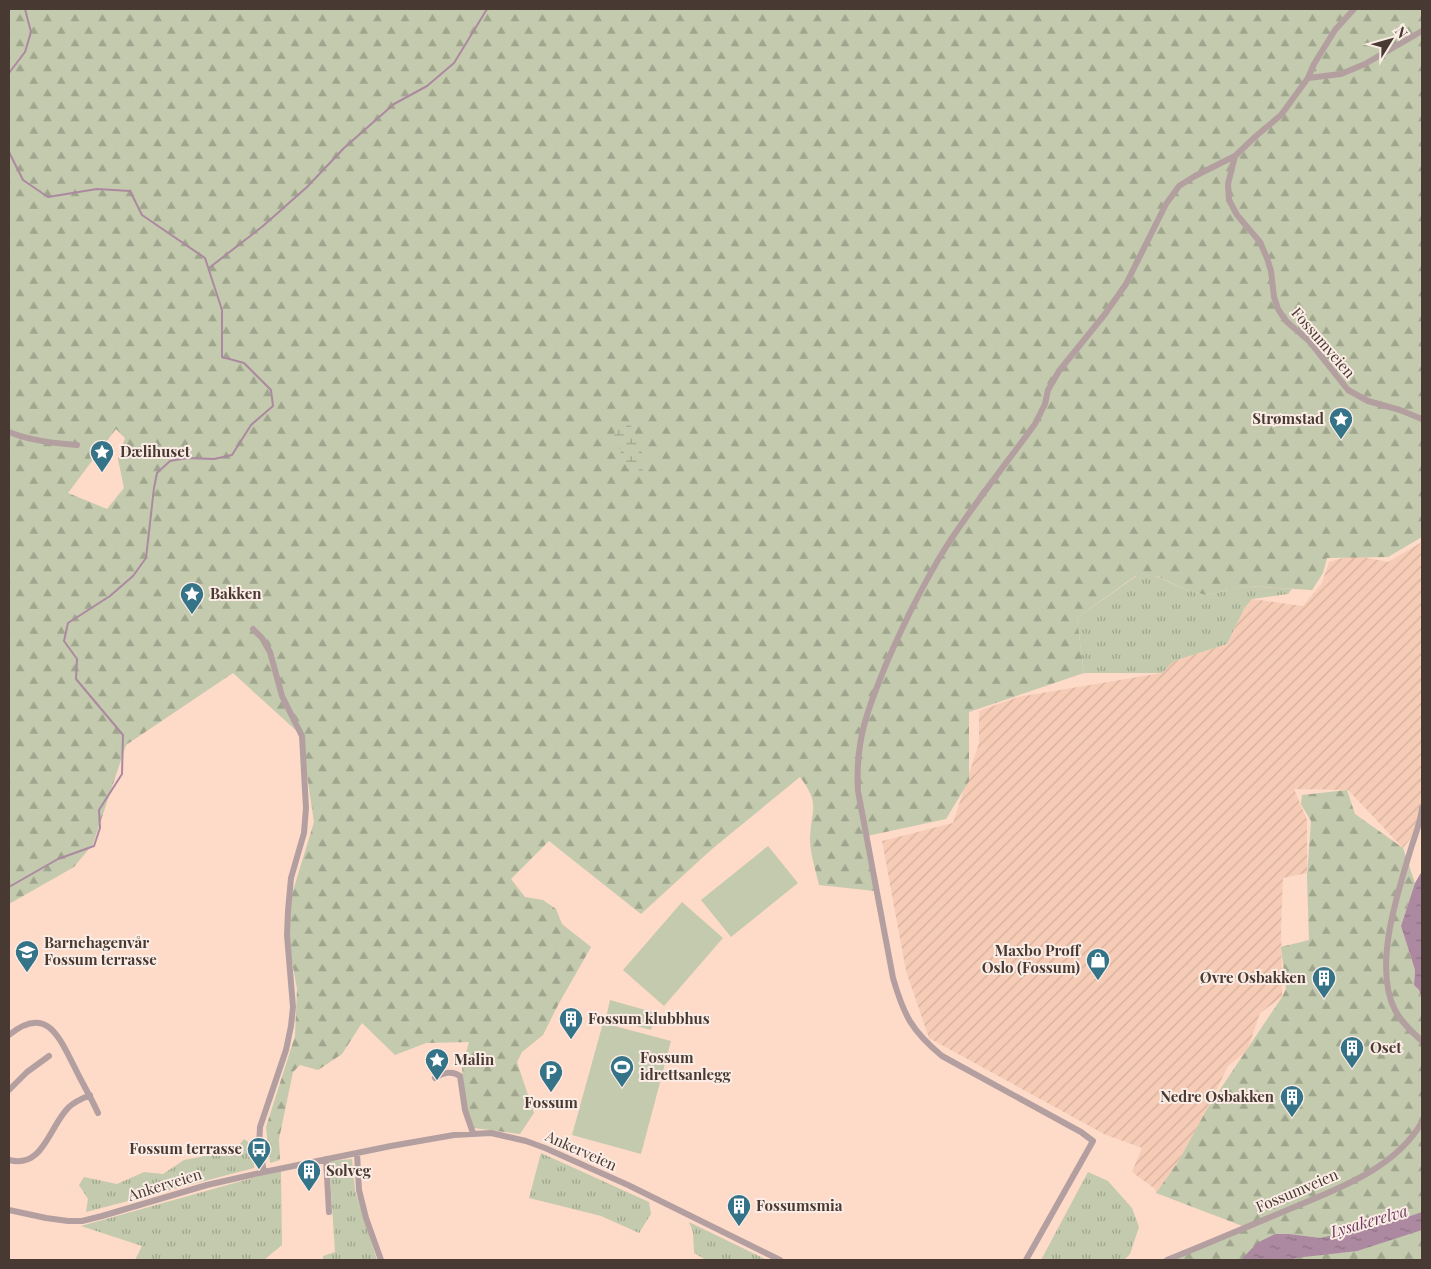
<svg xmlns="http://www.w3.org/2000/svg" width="1431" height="1269" viewBox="0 0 1431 1269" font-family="'Playfair Display',serif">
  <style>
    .industrial { fill: url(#industrial-furrows) }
    .grass { fill: url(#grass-tufts) }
    .forest { fill: url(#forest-firs); fill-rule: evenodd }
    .wetland { fill: url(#wetland-marsh) }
    .garden { fill: #c3caad }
    .water { fill: url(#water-ripples) }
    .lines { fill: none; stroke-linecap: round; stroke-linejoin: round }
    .stream { stroke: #ac89a0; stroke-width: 2 }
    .minor { stroke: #b49fa0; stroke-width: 6 }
    .labels { text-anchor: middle; stroke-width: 4; stroke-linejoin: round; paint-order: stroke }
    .street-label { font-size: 15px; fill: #483a32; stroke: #fbede5 }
    .poi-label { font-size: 15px; font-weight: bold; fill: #483a32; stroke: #fbede5; text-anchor: start }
    .water-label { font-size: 16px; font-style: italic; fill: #6d3c5f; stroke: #fbede5 }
  </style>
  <defs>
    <pattern id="industrial-furrows" width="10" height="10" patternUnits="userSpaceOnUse" patternTransform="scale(1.25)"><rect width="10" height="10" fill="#f6ccb6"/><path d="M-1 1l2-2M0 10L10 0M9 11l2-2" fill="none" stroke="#d4b09d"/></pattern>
    <pattern id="grass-tufts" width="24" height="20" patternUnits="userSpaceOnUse" patternTransform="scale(1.25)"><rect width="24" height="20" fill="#c3caad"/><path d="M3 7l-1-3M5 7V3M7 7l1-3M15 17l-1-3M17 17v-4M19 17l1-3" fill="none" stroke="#a0a58d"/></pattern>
    <pattern id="forest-firs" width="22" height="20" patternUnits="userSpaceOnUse" patternTransform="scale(1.25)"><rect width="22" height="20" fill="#c3caad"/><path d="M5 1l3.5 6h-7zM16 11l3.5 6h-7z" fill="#a0a58d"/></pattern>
    <pattern id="wetland-marsh" width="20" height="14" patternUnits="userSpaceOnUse" patternTransform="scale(1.25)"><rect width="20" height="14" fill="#c3caad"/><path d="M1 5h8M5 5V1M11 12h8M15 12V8" fill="none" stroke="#a0a58d"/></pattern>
    <pattern id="water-ripples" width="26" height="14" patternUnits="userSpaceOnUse" patternTransform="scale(1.25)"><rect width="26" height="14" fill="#ac89a0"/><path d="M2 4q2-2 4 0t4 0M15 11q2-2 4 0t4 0" fill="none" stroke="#8e7183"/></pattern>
  </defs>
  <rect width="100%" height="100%" fill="#fedac8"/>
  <!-- industrial -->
  <path class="industrial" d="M1422 542V824L1403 848 1348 790 1294 789 1307 820V873L1283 878 1281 928 1282 997 1260 1013 1247 1051 1228 1066 1207 1109 1178 1162 1156 1193 1155 1189 1132 1172 1142 1148 1104 1134 929 1038 906 971 882 841 953 823 979 743V711L1018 697 1162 673 1174 661 1227 644 1244 609 1252 599 1303 606 1322 583 1329 562 1353 555 1388 562Z"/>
  <!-- grass -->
  <path class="grass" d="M1136 576H1156L1187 590 1206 595 1247 586 1292 589 1288 594 1252 599 1244 609 1227 644 1174 661 1162 673H1084L1077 618Z
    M244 1139 255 1147 254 1168 86 1212 88 1199 79 1185 84 1177 117 1184 144 1172 163 1174 184 1160 235 1150Z
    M541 1153 649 1202 651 1214 639 1233 601 1216 529 1198Z
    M352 1159 355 1190 377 1260H323V1256L335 1252 329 1161Z
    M281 1170 282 1245 264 1260H135L142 1246 81 1226Z
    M1088 1172 1108 1181 1132 1208 1139 1227 1130 1254 1124 1260H1041Z
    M689 1222 767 1260H706L694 1253 693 1232Z"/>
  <!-- forest -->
  <path class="forest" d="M9 9H1422V537L1388 557 1327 558 1323 573 1312 590 1247 586 1206 595 1187 590 1157 576H1135L1077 618 1084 673 969 712V781L946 819 867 836 875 891 819 885C816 871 810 854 810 839 811 808 821 805 800 777L712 849 641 914 549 841 511 879 525 897 543 900 556 909 562 924 591 947 558 1005 543 1035 522 1052 517 1062 534 1113 520 1134 474 1128 466 1107 462 1068 469 1042 426 1043 395 1055 362 1023 342 1054 318 1070 300 1065 293 1072 279 1139 280 1160 270 1163 266 1127 295 1036 297 989 289 945V904L314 822 301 735 233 673 126 745 93 844 74 867 9 904ZM116 429 125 438 118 459 124 488 107 509 68 493Z
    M1347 790 1355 814 1403 848 1415 883 1401 926 1415 970 1414 985 1419 990 1422 999V1259L1175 1260 1245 1227 1156 1193 1178 1162 1207 1109 1282 997 1286 989 1281 947 1309 940 1307 877 1311 821 1301 804 1302 795Z"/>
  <!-- wetland -->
  <path class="wetland" d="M621 421 629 423C641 442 645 454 642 477L627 468 614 436 616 425Z"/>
  <!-- garden -->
  <path class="garden" d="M768 846 798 883 731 937 701 900Z
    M682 902 723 938 664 1006 623 970Z
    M610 1000 656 1013 651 1030 606 1018Z
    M603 1023 671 1041 641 1154 572 1135Z"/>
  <!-- water -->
  <path class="water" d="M1422 871V999L1419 990 1414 985 1415 970 1401 926 1415 883Z
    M1422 1212V1230L1357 1251 1295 1258 1293 1260H1241L1257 1243 1275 1234H1289L1320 1238 1387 1224Z"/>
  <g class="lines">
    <!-- stream -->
    <path class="stream" d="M9 73 25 52 31 32 25 9
      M9 152 23 180 48 197 97 189 130 191 142 215 205 258 222 310V357L244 363 271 390 273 406 251 425 232 455 214 459 187 458 170 461 157 473 154 488 146 558 133 576 110 596 68 623 64 641 77 659 76 679 123 735 122 774 99 810 100 828 94 846 58 859 9 887
      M209 268 263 226 307 187 344 148 394 104 427 86 454 63 487 9"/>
    <!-- minor -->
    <path class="minor" d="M1308 78 1341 74 1365 64 1422 31
      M1235 156 1228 184 1229 200 1237 215 1260 242 1267 258 1271 271 1274 297 1278 309 1286 321 1309 341 1348 390 1368 401 1400 410 1422 419
      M9 432C31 441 54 443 77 445
      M253 629 262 638 270 652 282 696 302 736 306 808 304 833 291 878 288 911 287 935 293 1007 291 1026 286 1050 260 1127 259 1146 264 1172
      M1422 808C1421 820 1416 833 1412 845 1399 889 1372 966 1395 1010 1401 1022 1412 1032 1422 1041
      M9 1035C47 1004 59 1037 75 1068 82 1083 91 1097 98 1113
      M435 1078C442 1073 452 1070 460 1076L465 1110 473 1133
      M9 1090 27 1072 49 1056
      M357 1153 359 1190 366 1218 381 1260
      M326 1159 329 1212
      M9 1160C44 1169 49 1126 69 1107 75 1101 83 1098 90 1095
      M9 1210 46 1218 68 1221H82L102 1216 207 1185 264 1172 391 1146 454 1135 491 1133 526 1141 545 1148 628 1185 780 1260
      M1026 1260 1093 1141 1081 1132 942 1056C912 1031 904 1016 893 978L858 791C855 740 868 708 887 662 904 623 923 584 946 547 973 505 1005 465 1035 424L1045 404 1048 390 1059 371 1105 314 1126 284 1166 204 1179 186 1195 176 1235 156 1256 136 1281 115 1308 78 1314 64 1335 30 1354 9
      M1167 1260C1202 1246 1237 1231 1273 1216 1325 1193 1392 1174 1422 1122"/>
  </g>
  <!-- icons -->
  <defs>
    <g id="sight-pin" transform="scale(1.25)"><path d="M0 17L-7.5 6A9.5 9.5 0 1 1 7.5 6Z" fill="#347388" stroke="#fbede5"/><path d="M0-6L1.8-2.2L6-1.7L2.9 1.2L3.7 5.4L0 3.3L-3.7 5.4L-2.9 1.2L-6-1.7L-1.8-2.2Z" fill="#fff"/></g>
    <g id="school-pin" transform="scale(1.25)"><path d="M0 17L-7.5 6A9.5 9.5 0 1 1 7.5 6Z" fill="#347388" stroke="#fbede5"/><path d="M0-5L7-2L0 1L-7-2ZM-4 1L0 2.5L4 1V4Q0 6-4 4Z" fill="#fff"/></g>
    <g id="shop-pin" transform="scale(1.25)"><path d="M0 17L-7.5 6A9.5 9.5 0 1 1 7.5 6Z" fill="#347388" stroke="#fbede5"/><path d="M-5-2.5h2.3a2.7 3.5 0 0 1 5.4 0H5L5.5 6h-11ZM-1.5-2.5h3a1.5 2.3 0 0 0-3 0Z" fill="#fff"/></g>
    <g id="building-pin" transform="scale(1.25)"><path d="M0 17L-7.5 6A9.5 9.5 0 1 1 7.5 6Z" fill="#347388" stroke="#fbede5"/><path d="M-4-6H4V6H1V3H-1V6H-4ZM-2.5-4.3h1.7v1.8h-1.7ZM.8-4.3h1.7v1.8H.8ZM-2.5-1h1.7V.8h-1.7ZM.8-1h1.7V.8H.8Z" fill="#fff"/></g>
    <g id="stadium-pin" transform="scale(1.25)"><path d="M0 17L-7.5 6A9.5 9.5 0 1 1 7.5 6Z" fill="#347388" stroke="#fbede5"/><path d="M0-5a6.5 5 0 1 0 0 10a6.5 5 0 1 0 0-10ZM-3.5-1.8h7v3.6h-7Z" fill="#fff"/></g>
    <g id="parking-pin" transform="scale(1.25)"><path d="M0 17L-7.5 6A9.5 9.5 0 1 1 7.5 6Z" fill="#347388" stroke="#fbede5"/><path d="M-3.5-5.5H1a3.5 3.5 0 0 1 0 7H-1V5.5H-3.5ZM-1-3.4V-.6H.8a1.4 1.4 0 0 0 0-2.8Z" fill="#fff"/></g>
    <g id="bus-pin" transform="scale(1.25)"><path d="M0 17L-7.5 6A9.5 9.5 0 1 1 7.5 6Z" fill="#347388" stroke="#fbede5"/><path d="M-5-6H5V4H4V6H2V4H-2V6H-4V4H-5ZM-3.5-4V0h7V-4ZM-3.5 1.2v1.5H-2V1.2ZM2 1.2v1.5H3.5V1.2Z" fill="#fff"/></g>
  </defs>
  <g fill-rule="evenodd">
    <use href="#sight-pin" x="1341" y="419"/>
    <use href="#sight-pin" x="102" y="452"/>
    <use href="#sight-pin" x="192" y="594"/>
    <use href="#school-pin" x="27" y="952"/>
    <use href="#shop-pin" x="1098" y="960"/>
    <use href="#building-pin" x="1324" y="978"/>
    <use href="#building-pin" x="571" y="1019"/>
    <use href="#building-pin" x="1352" y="1048"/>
    <use href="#sight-pin" x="437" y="1060"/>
    <use href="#stadium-pin" x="622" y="1067"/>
    <use href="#parking-pin" x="551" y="1072"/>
    <use href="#building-pin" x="1292" y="1097"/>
    <use href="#bus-pin" x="259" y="1149"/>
    <use href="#building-pin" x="309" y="1171"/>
    <use href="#building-pin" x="739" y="1206"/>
  </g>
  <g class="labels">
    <!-- street labels -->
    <g class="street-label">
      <text transform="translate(1323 343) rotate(49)" y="5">Fossumveien</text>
      <text transform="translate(581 1151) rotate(24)" y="5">Ankerveien</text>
      <text transform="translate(165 1185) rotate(-17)" y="5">Ankerveien</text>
      <text transform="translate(1297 1191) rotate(-23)" y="5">Fossumveien</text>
    </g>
    <!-- poi labels -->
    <g class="poi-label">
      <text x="1324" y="424" text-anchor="end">Strømstad</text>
      <text x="120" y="457">Dælihuset</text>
      <text x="210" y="599">Bakken</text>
      <text x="44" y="948">Barnehagenvår<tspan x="44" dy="17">Fossum terrasse</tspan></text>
      <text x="1080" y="956" text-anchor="end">Maxbo Proff<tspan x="1080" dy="17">Oslo (Fossum)</tspan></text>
      <text x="1306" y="983" text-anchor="end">Øvre Osbakken</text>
      <text x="588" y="1024">Fossum klubbhus</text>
      <text x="1370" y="1053">Oset</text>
      <text x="640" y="1063">Fossum<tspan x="640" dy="17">idrettsanlegg</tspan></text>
      <text x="454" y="1065">Malin</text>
      <text x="1274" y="1102" text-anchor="end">Nedre Osbakken</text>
      <text x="551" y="1108" text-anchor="middle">Fossum</text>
      <text x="242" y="1154" text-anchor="end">Fossum terrasse</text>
      <text x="326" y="1176">Solveg</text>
      <text x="756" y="1211">Fossumsmia</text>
    </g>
    <!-- water labels -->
    <g class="water-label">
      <text transform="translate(1369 1221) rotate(-16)" y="6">Lysakerelva</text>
    </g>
  </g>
  <!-- border -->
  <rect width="1431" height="1269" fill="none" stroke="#483a32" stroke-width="20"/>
  <!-- north arrow -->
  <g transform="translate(1391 40) rotate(53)" stroke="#fbede5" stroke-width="4" paint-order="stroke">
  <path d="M0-4L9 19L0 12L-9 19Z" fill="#483a32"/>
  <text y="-8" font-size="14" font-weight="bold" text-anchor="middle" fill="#483a32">N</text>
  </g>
</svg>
